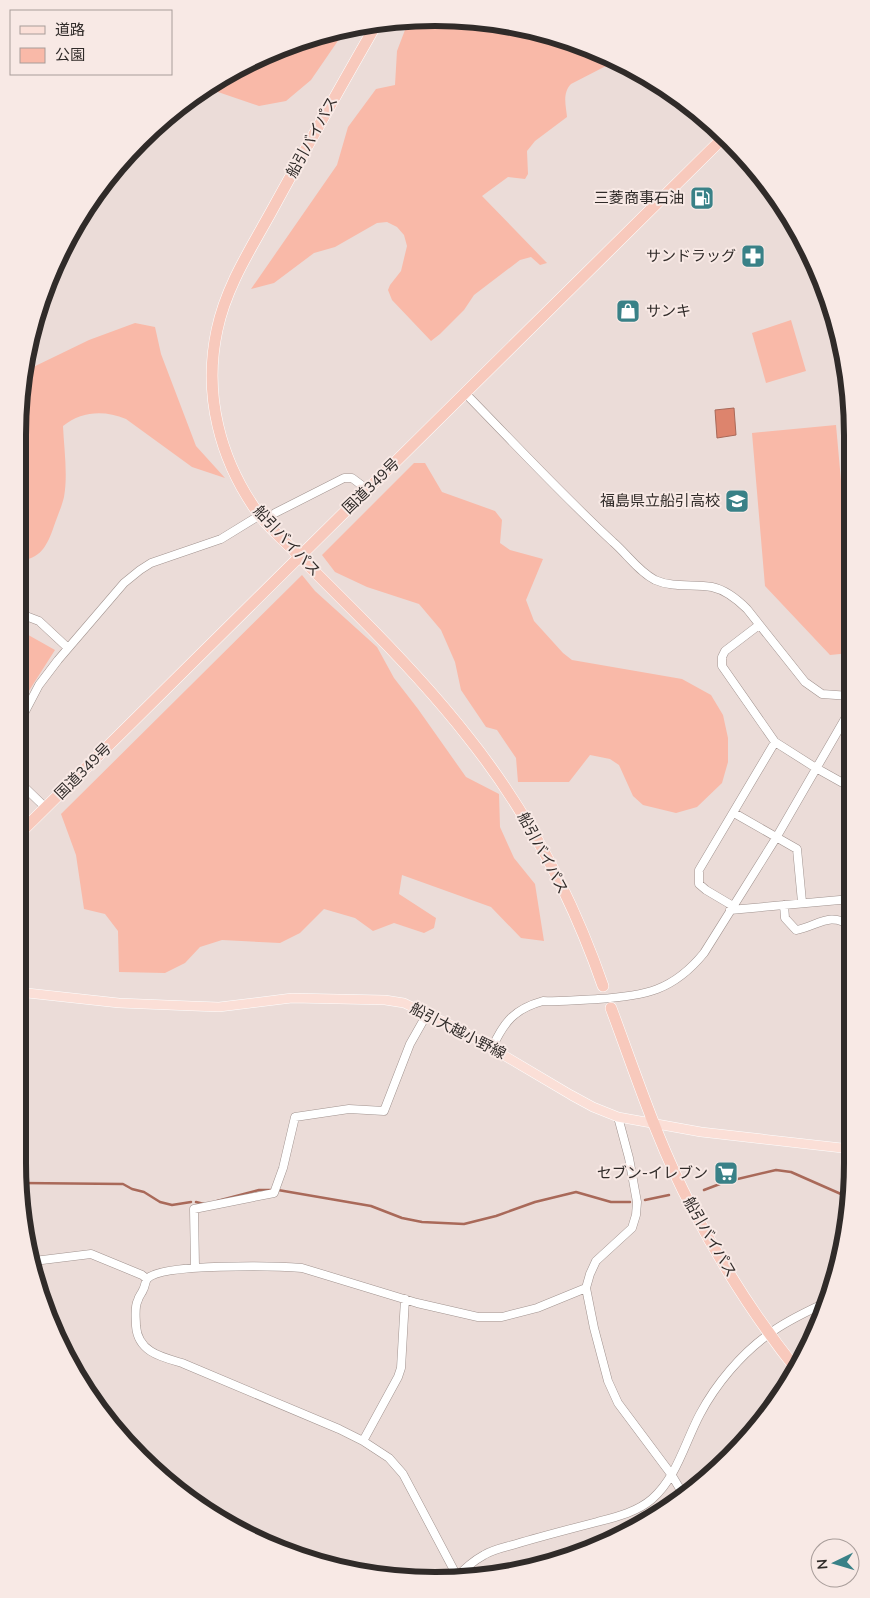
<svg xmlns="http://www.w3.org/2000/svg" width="870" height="1598" viewBox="0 0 870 1598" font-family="'Nunito Sans','Noto Sans JP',sans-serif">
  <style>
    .green { fill: #f9b9a8 }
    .water { fill: #dd846d; stroke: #a96959 }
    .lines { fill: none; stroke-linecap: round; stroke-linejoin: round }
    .stream { stroke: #a96959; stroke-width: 2.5 }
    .minor-casing { stroke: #a1938f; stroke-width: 9 }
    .major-casing { stroke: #fff; stroke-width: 10 }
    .highway-casing { stroke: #fff; stroke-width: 12 }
    .minor { stroke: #fff; stroke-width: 8 }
    .major { stroke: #fbdfd7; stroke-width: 9 }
    .highway { stroke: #f8c9bc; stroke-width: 11 }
    .labels { text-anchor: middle; stroke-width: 4; stroke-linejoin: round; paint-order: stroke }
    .street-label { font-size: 15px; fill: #302b29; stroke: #f8e9e5 }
    .poi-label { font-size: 15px; fill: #302b29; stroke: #f8e9e5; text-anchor: end }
    .rim { fill: none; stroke: #302b29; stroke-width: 6 }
  </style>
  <rect width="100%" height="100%" fill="#ebdcd8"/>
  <!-- green -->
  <path class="green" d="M433 19 489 21 569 40 622 63 604 67 571 84C562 93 566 106 567 117L535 141 527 151 528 174 525 179 508 177 482 196 547 263 540 265 531 257 520 260 474 295 464 310 440 334 431 341 392 300 388 290 390 285 401 271 407 246 404 235 397 227 387 222 377 223 335 247 314 253 274 283 251 289 337 165 348 127 376 89 395 85 397 51 405 30 415 24Z
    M346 29 311 80 286 101 259 106 218 92 196 94 250 61 327 32Z
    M641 72 644 73 674 95C656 90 651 88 641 72Z
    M791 320 806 371 766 383 752 333Z
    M135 323 155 327 161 354 196 446 225 478 192 467 126 419C104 410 82 411 63 426 64 449 68 474 64 497 62 506 57 517 54 526 47 546 41 559 18 561V408L25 371 89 340Z
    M836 425 850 581V653L830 655 765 586 752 433Z
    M414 463H425L442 492 495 511 502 520 500 543 510 550 543 559 526 600 534 621 563 653 572 660 682 679 711 695 723 715 728 738V762L722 783 697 807 676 813 643 805 633 796 619 765 610 759 590 755 569 782H518L516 758 497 730 486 727 461 690 455 662 441 630 419 604 367 587 335 572 322 555Z
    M302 575 315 591 377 647 394 678 418 709 466 777 499 794 500 827 514 858 535 884 544 941 521 938 491 907 402 875 399 894 436 918 434 928 424 933 394 923 373 931 355 918 324 909 300 933 280 943 222 940 200 947 185 963 165 973 119 972 118 931 105 914 84 909 76 855 61 814Z
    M18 628 23 632 55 650 18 708Z"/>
  <!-- water -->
  <path class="water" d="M734 408 736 435 717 438 715 410Z"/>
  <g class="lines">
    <!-- stream -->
    <path class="stream" d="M21 1183 123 1184 132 1189 144 1192 160 1202 172 1205 191 1202
      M278 1190 371 1206 402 1218 422 1222 464 1224 496 1216 535 1202 576 1192 611 1202H630
      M704 1190 725 1182 776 1170 791 1172 850 1198
      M645 1200 669 1195
      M217 1201 259 1190H271
      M196 1202 204 1204"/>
    <!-- minor casing -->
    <g class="minor-casing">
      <path id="minor" d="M465 393C514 443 561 494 613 542 627 554 638 571 655 580 673 588 693 584 712 587 726 590 737 599 747 609L805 682 822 694 850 696
        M275 513 344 478H352L368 490
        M18 613 39 621 68 648
        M759 625 725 651 722 657V666L775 742 816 768 850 787
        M18 725 39 685 58 660 124 583 140 570 151 563 221 539 260 515
        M18 781 46 808
        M846 785 850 831
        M734 813 797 849 802 902
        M784 905 785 918 796 930C818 926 829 911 851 926
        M733 906 706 890 699 884V870L775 742
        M730 910 851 899
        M492 1048C504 1022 514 1009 543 1001 562 1002 580 1000 598 999 645 996 673 991 704 953L776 838 850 710
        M618 1117 629 1158 637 1202 636 1215 632 1228 596 1261 590 1274 586 1288 594 1328 608 1381 618 1403 671 1474 683 1494
        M34 1261 91 1254 142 1275 147 1279
        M195 1267 194 1209 274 1193 283 1168 295 1117 349 1109 384 1111 410 1044 427 1014
        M363 1441 398 1377 401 1368 405 1299
        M457 1576 403 1474 389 1458 363 1441 339 1429 182 1363C161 1357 138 1352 136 1326 136 1318 134 1307 138 1300 139 1296 142 1293 143 1290 145 1287 145 1282 147 1279 160 1263 278 1266 302 1268L417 1303 478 1317H502L537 1308 586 1288
        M455 1579C463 1570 473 1561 484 1555 494 1549 506 1547 516 1544 543 1536 570 1529 597 1522 616 1517 637 1512 652 1499 677 1477 685 1442 700 1414 716 1384 741 1354 769 1334 786 1321 806 1312 825 1303"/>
    </g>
    <!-- major casing -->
    <g class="major-casing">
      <path id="major" d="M18 992 119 1003 192 1006 219 1007 292 998 385 1000 404 1003 461 1030 571 1095 593 1107 618 1117 701 1132 851 1149"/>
    </g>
    <!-- highway casing -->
    <g class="highway-casing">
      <path id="highway" d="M377 23C341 86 306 148 271 212 250 250 226 287 217 330 203 395 220 460 258 513 268 527 282 538 293 550 313 570 334 591 354 611 394 651 433 692 468 737 527 811 572 897 603 986
        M18 835 724 137
        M611 1008C636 1075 658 1144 692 1208 722 1265 757 1320 797 1370"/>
    </g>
    <!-- minor -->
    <use href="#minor" class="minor"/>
    <!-- major -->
    <use href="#major" class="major"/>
    <!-- highway -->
    <use href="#highway" class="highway"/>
  </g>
  <!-- icons -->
  <defs>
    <g id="fuel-square" transform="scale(1.25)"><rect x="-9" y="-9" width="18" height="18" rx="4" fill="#398187" stroke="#f8e9e5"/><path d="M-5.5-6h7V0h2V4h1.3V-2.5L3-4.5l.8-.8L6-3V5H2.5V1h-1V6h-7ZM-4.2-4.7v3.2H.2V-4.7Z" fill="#fff"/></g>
    <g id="pharmacy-square" transform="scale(1.25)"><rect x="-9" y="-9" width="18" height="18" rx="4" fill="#398187" stroke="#f8e9e5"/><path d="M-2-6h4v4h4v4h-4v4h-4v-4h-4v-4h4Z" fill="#fff"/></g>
    <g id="shop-square" transform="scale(1.25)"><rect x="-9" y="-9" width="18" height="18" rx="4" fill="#398187" stroke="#f8e9e5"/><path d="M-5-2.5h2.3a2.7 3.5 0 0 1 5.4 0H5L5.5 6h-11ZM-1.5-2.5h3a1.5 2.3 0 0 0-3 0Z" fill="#fff"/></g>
    <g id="school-square" transform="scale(1.25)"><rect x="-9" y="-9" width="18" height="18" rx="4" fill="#398187" stroke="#f8e9e5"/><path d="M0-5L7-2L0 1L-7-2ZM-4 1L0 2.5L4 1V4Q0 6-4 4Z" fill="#fff"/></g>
    <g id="supermarket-square" transform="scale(1.25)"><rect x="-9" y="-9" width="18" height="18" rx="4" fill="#398187" stroke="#f8e9e5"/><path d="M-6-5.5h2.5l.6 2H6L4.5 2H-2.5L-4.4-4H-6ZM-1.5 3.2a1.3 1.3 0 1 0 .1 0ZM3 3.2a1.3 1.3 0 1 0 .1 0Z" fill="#fff"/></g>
  </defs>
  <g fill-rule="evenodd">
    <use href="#fuel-square" x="702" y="198"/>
    <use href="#pharmacy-square" x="753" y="256"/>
    <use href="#shop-square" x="628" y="311"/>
    <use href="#school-square" x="737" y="501"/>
    <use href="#supermarket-square" x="726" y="1173"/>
  </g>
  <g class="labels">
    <!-- street labels -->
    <g class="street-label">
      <text transform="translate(312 137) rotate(-61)" y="5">船引バイパス</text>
      <text transform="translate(371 486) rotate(-44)" y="5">国道349号</text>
      <text transform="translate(287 541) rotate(47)" y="5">船引バイパス</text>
      <text transform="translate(83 771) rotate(-45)" y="5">国道349号</text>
      <text transform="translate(543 853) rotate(62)" y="5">船引バイパス</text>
      <text transform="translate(458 1031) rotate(27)" y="5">船引大越小野線</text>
      <text transform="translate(710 1237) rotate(60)" y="5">船引バイパス</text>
    </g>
    <!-- poi labels -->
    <g class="poi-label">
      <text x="684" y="203">三菱商事石油</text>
      <text x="736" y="261">サンドラッグ</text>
      <text x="646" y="316" text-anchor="start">サンキ</text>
      <text x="720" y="506">福島県立船引高校</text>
      <text x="708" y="1178">セブン-イレブン</text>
    </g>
  </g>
  <!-- crop -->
  <path d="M0 0H870V1598H0ZM435 26H435A409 409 0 0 1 844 435V1163A409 409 0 0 1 435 1572H435A409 409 0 0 1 26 1163V435A409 409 0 0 1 435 26Z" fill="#f8e9e5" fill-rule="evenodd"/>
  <path class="rim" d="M435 26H435A409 409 0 0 1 844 435V1163A409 409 0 0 1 435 1572H435A409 409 0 0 1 26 1163V435A409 409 0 0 1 435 26Z"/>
  <!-- legend -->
  <rect x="10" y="10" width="162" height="65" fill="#f8e9e5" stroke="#a89d9a"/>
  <rect x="20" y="26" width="25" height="8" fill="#fbdfd7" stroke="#a89d9a"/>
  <text x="55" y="35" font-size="15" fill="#302b29">道路</text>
  <rect x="20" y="48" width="25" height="15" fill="#f9b9a8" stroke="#a89d9a"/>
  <text x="55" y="60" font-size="15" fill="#302b29">公園</text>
  <!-- north arrow -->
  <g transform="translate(835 1563) rotate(265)"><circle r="24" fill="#f8e9e5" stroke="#a89d9a"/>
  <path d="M0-4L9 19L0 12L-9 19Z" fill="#398187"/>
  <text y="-8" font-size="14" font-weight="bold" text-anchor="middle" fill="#302b29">N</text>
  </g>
</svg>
